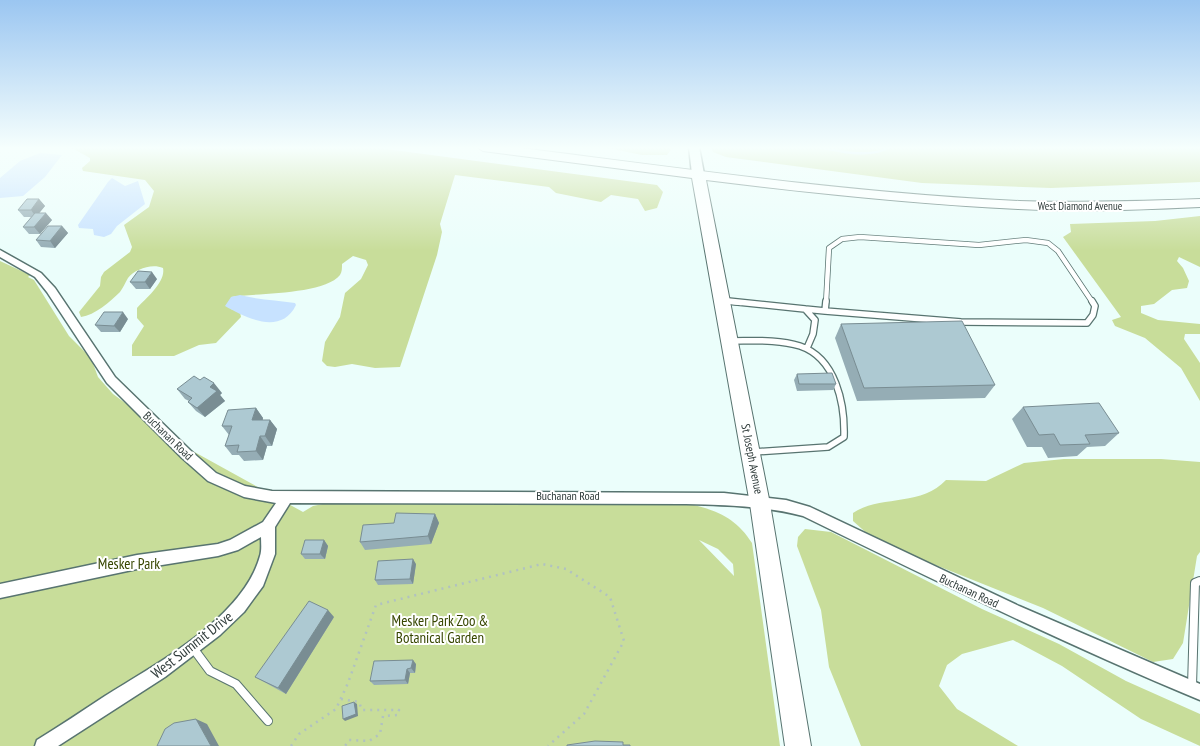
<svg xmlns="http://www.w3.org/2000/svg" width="1200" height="746" viewBox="0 0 1200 746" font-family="'PT Sans Narrow',sans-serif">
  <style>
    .green { fill: #c8dd9a; fill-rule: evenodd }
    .water { fill: #c7e2ff }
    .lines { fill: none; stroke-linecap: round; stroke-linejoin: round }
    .stream { stroke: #c7e2ff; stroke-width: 2.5 }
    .lane-far2-casing { stroke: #587470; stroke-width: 6 }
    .lane-far1-casing { stroke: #587470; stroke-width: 8 }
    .lane-casing { stroke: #587470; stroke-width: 10 }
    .street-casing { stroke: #587470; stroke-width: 3 }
    .secondary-casing { stroke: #587470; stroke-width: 3 }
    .primary-casing { stroke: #587470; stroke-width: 2 }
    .path { stroke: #b1c2c0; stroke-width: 2.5; stroke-dasharray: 2 5; stroke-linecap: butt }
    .lane-far2 { stroke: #fff; stroke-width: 4.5 }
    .lane-far1 { stroke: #fff; stroke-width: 5.5 }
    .lane { stroke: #fff; stroke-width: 8 }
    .street { fill: #fff; fill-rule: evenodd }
    .secondary { fill: #fff; fill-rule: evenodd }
    .primary { fill: #fff; fill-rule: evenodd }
    .wall { fill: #95adb5 }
    .shaded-wall { fill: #798d93 }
    .building { fill: #adc9d2; stroke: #798d93 }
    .labels { text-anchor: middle; stroke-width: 4; stroke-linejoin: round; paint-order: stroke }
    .far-street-label { font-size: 11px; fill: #303c3b; stroke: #fff }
    .street-label { font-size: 12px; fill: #303c3b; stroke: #fff }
    .near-park-label { font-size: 15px; fill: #374600; stroke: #fff }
    .near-street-label { font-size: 15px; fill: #303c3b; stroke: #fff }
  </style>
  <rect width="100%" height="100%" fill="#ebfefb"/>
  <!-- green -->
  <path class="green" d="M61 147H371L657 185 663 192 657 208 645 211 638 199 611 195 601 202 556 193 549 187 455 175 440 224 442 232 437 255 400 367 375 368 352 364 335 367 327 366 322 361 325 342 340 317 345 293 361 279 368 265 366 260 353 256 342 264C342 268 342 272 340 275 324 295 256 293 231 297V309L240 312 241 317 216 343 199 345 174 356H132V345L144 326 137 318V308C146 298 166 282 163 268 152 263 135 269 128 278 125 283 123 288 120 292 110 302 95 315 81 317L79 312 100 286 101 277 104 272 130 252 132 247 124 225 149 207 154 191 145 180 83 171 82 168 90 161V158L72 148Z
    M603 147H673L667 155H642Z
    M711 147H1200V182L1051 188 922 183 726 157 713 152Z
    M1200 216V267L1179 257 1177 261 1183 268 1189 281 1187 288 1172 290 1154 304 1141 306V313L1158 320 1200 324V334H1185L1184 339 1200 363V401L1181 368 1145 338 1115 326 1112 320 1121 317 1063 237 1071 232 1070 224 1155 221Z
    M0 261 30 275 28 277 34 280 69 336 91 358 98 377 113 394 139 413 151 428 303 512 313 506 333 502 689 504C717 510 736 518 752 543L780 746H0ZM699 540 718 549 733 564 734 576Z
    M1064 459H1161L1200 462V552L1197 556 1183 643 1173 659 1153 662 1043 608 903 552 871 537 853 521V513C879 495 921 507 946 480L986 481 1024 463Z
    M805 529 831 532 982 609 1059 644 1126 681 1200 714V746L1141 719 1062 666 1013 640 962 654 947 665 939 686 957 709 1018 746H861L829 667 821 610 797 546 798 537Z"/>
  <!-- water -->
  <path class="water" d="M40 153 62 155 45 177 23 196 0 198V178L20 161Z
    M112 178 125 186 138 181 145 204 117 226 111 234 104 237 94 235 93 229 79 228 78 225 108 182Z
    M240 295C259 300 277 300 295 303L296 305C281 336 246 318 225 306L231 297Z"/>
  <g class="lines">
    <!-- stream -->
    <path class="stream" d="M818 147C841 151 868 159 890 147"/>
    <!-- lane-far2 casing -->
    <g class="lane-far2-casing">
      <path id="lane-far2" d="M723 301 741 303
        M826 303 829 248 842 239 860 237 979 245 1026 240 1048 243 1058 251 1093 303"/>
    </g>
    <!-- lane-far1 casing -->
    <g class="lane-far1-casing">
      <path id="lane-far1" d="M728 301 805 309 815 320 813 334 807 348
        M805 309 825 311
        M825 311 961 322 1087 323 1093 315 1095 306 1092 301
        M825 311 826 301
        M731 341C754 341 778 339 800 346 836 358 845 404 844 437L828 447 754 452"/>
    </g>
    <!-- lane casing -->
    <g class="lane-casing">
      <path id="lane" d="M193 648 210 671 236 684 268 721
        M1192 686 1195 583 1200 581"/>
    </g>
    <!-- street casing -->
    <g class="street-casing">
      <path id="street" d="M0 250 41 273 55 288 115 377 190 450 216 473 245 486 272 491 724 493 786 500 810 507 1019 606 1200 684V700C1065 644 934 580 803 516 765 506 725 505 686 504L290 503 275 527V554L263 586 244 612 220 635 165 677 58 746H35L37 740C60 726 82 711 105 696 156 664 243 618 260 556 262 550 261 543 261 537L238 550 218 556 137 569 0 598V584L137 555 218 544 230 540 263 522 276 503 244 497 208 481 182 458 107 383 47 292 35 277 0 257Z"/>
    </g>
    <!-- secondary casing -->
    <g class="secondary-casing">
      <path id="secondary" d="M689 147H699L704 174 702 176 698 177 692 174Z"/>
    </g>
    <!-- primary casing -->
    <g class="primary-casing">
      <path id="primary" d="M477 147H513C681 168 849 193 1019 201 1079 203 1140 201 1200 199V207C1139 210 1079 212 1018 209 914 204 810 193 706 180L770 504 811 746H785L750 504 692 178 483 151Z"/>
    </g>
    <!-- path -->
    <path class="path" d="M341 699 359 702 362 710H399L398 715 383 716 380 734 369 741 349 740 345 746
      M291 746 299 734 336 709 348 683 376 605 542 564 566 569 610 597 624 641 584 714 548 746"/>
    <!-- lane-far2 -->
    <use href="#lane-far2" class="lane-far2"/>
    <!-- lane-far1 -->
    <use href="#lane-far1" class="lane-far1"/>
    <!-- lane -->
    <use href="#lane" class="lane"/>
    <!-- street -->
    <use href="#street" class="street"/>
    <!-- secondary -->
    <use href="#secondary" class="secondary"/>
    <!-- primary -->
    <use href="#primary" class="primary"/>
  </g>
  <!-- wall -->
  <path class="wall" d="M39 199 45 206 39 213 52 220 40 234H29L23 227 31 217H24L18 210Z
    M62 226 68 233 55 248 41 247 36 240Z
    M157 279 150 289H136L130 282Z
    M128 319 120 332H101L95 325Z
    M841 324 995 385 985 398 857 401 835 338Z
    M797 374 836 384 833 390 797 391 794 380Z
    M177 389 222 393 220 395 225 401 205 417 196 411 188 402 189 401 185 399Z
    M1023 407 1119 433 1105 446 1087 447 1077 456 1048 458 1042 447H1027L1012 419Z
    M256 408 263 418V420H270L277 429 272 446H267L263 460 244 461 239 455H232L225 446 229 435 222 426Z
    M435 514 439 523 431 544 365 550 360 542 394 523Z
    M324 540 328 546 325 559H305L301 554Z
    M416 564 413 584 378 585 375 580Z
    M334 617 286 694 264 682 255 677Z
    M416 664 415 673H410L408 684 374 685 370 681Z"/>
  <!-- shaded-wall -->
  <path class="shaded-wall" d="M39 199 45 206 36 217 31 210Z
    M46 213 52 220 40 234 34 227Z
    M62 226 68 233 55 248 50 241Z
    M152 272 157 279 150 289 145 282Z
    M123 312 128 319 120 332 114 326Z
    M214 383 222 393 220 395 225 401 205 417 197 408 210 387Z
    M256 408 263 418 259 430 252 420Z
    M270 420 277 429 272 446 265 436Z
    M260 436 267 446 263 460 256 451Z
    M435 514 439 523 431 544 428 536Z
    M324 540 328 546 325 559 320 554Z
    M413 559 416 564 413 584 410 579Z
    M328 610 334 617 286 694 278 688Z
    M413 660 416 664 415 673 411 668Z
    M407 669 410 673 408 684 405 680Z
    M354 702 357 704 358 716 345 721 343 719Z
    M196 719 207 724 219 746H211Z"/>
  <!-- building -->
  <path class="building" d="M27 199H39L31 210H18Z
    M35 213H46L34 227H23Z
    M48 226H62L50 241 36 240Z
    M138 271 152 272 145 282H130Z
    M104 312H123L114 326 95 325Z
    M962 321 995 385 864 388 841 324Z
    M832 373 836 384H799L797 374Z
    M194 376 200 380 204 377 214 383 210 387 217 391 197 408 188 402 192 398 177 389Z
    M1099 403 1119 433 1085 435 1090 444 1060 445 1054 434 1039 435 1023 407Z
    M256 408 252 420H270L265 436H260L256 451 237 452 239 445 225 446 232 426H222L228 410Z
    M396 513 435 514 428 536 360 542 363 525 394 523Z
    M305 540H324L320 554H301Z
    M413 559 410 579 375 580 378 561Z
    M309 601 328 610 278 688 255 677Z
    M413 660 411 668 407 669 405 680 370 681 374 661Z
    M354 702 356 714 343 719 342 706Z
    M196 719 211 746H157L165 729 174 723Z
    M595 741 623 742V745H630V746H567V745Z"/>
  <!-- sky -->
  <linearGradient id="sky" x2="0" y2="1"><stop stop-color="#9bc6f1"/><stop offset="0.59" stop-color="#f6fffd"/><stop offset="1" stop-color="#f6fffd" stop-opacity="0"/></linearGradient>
  <rect width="1200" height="251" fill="url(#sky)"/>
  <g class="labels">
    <!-- far-street labels -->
    <g class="far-street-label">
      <text x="1080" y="210">West Diamond Avenue</text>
    </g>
    <!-- street labels -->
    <g class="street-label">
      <text transform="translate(168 436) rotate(44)" y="4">Buchanan Road</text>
      <text transform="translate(752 459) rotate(79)" y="4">St Joseph Avenue</text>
      <text x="568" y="500">Buchanan Road</text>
      <text transform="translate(969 591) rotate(25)" y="4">Buchanan Road</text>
    </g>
    <!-- near-park labels -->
    <g class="near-park-label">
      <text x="129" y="569">Mesker Park</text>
      <text x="440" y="626">Mesker Park Zoo &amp;<tspan x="440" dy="17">Botanical Garden</tspan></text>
    </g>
    <!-- near-street labels -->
    <g class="near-street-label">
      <text transform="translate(192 645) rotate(-38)" y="5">West Summit Drive</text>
    </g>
  </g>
</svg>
